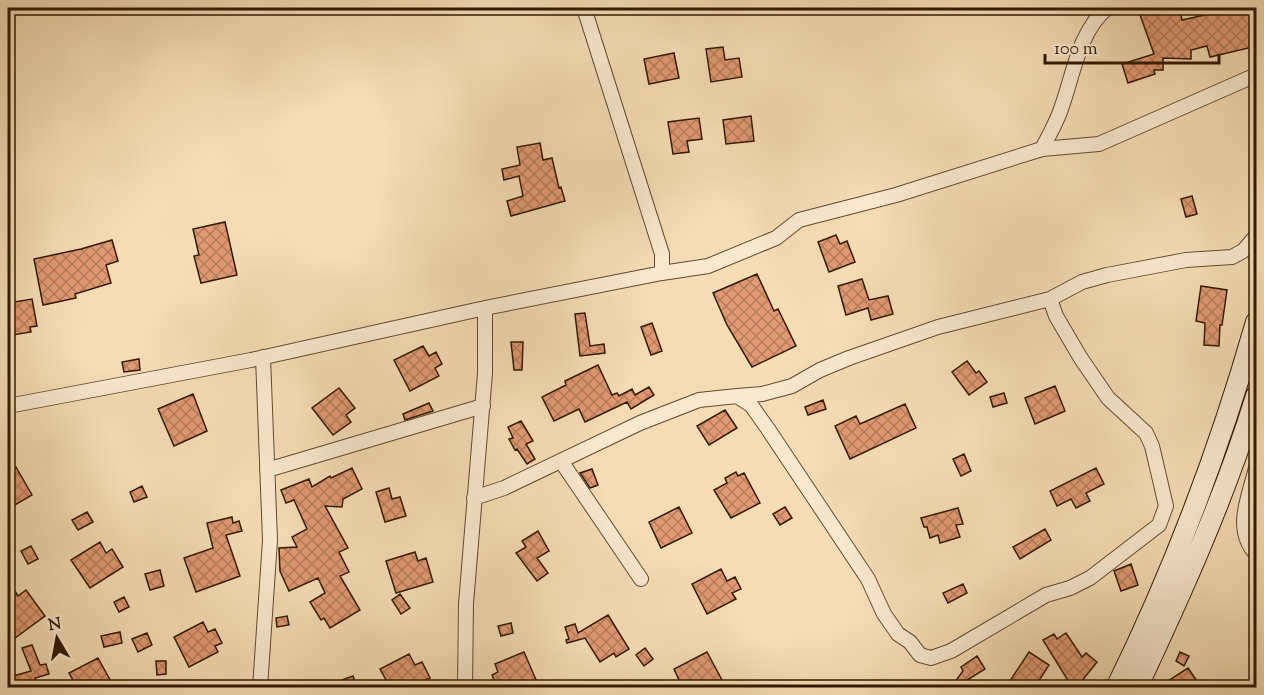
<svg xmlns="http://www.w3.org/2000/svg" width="1264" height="695" viewBox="0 0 1264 695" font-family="'Sorts Mill Goudy',serif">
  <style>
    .building { fill: url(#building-cross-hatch); stroke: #321902; stroke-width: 1.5 }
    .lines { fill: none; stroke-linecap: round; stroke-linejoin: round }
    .minor-casing { stroke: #634a2e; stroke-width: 16 }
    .secondary-casing { stroke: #321902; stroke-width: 22 }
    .minor { stroke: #f8e8ce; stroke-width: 14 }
    .secondary { stroke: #f8e8ce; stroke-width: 20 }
  </style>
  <defs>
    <pattern id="building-cross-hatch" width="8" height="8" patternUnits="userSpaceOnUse" patternTransform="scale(1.5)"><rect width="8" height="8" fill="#e09972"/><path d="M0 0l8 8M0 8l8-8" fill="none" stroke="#b67c5b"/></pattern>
  </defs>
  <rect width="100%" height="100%" fill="#f5dcb4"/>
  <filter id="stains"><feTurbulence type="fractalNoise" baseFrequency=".00333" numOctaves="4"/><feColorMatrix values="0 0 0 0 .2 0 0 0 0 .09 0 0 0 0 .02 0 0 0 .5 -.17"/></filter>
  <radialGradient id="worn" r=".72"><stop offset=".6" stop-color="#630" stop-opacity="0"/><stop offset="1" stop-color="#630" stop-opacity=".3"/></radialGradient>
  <!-- building -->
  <path class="building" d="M1153 8 1157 15 1180 10 1182 20 1236 8H1257V46L1210 57 1207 46 1191 50V59L1163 58V70H1154L1155 74 1128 83 1122 64 1154 54 1139 12Z
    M723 47 725 60 739 58 742 77 711 82 706 49Z
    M674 53 679 78 649 84 644 59Z
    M751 116 754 141 726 144 723 120Z
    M699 118 702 139 687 141 689 152 673 154 668 122Z
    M540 143 543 160 552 158 559 188 561 187 565 201 511 216 507 201 523 196 519 176 504 180 502 169 520 165 517 147Z
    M1192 196 1197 214 1186 217 1181 199Z
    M225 222 237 275 201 283 194 256 199 255 193 229Z
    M836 235 840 244 847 241 855 262 829 272 818 242Z
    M112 240 118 261 106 265 111 283 75 294 76 298 43 305 34 259 81 249Z
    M757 274 774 311 778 309 796 346 752 367 727 325 713 293Z
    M862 279 869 300 888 296 893 314 871 320 868 308 846 315 838 286Z
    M1201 286 1227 290 1222 325H1220L1219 346 1204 345 1205 323 1196 321Z
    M32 299 37 326 30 327 31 332 13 335 8 303Z
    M585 313 590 346 604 344 605 353 580 356 575 314Z
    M652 323 662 351 651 355 641 327Z
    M511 342H523L522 370H514Z
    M423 346 429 356 436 352 442 364 435 368 439 376 410 391 394 360Z
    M139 359 140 370 124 372 122 362Z
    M967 361 976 373 979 371 987 382 969 395 952 372Z
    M598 365 612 395 617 393 619 396 632 389 635 395 649 387 654 395 631 409 627 402 585 422 579 409 554 421 542 397 566 385 565 381Z
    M1055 386 1065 411 1035 424 1025 398Z
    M339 388 355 408 346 415 351 422 333 435 312 408Z
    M1004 393 1007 403 993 407 990 397Z
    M193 394 207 431 174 446 158 409Z
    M823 400 826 409 808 415 805 407Z
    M429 403 433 411 405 420 403 414Z
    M905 404 916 428 850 459 835 426 856 416 860 424Z
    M725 410 737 428 709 445 697 426Z
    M521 421 533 441 526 444 535 459 527 464 517 449 515 450 509 439 513 438 508 427Z
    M964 454 971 471 961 476 953 459Z
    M16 467 32 495 8 509V471Z
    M352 468 362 489 343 499 342 507 325 506 348 548 339 552 349 572 340 576 360 610 330 628 324 618 321 620 310 602 325 593 318 578 289 591 280 571 279 548 297 547 292 537 307 529 294 500 286 503 281 490 309 479 312 487 330 476 331 478Z
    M1096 468 1104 484 1086 493 1090 501 1076 508 1071 499 1057 506 1050 491Z
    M592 469 598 485 590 488 580 473Z
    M736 472 738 476 744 473 760 503 731 518 714 490 727 483 725 478Z
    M142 486 147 497 134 502 130 492Z
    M389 488 392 499 400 497 406 516 385 522 376 492Z
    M679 507 692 533 661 548 649 522Z
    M785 507 792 518 780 525 773 514Z
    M958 508 963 524 956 525 960 537 940 543 938 535 930 538 927 527H924L921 518Z
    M87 512 93 522 78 530 72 520Z
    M232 517 233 523 239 521 242 531 226 535 240 576 196 592 184 558 213 548 207 523Z
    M1045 529 1051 540 1020 559 1013 547Z
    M538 531 549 551 537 558 548 573 537 581 516 553 526 547 522 541Z
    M100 542 106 553 112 549 123 567 90 588 71 560Z
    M31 546 38 559 28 564 21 551Z
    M415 552 418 561 426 558 433 582 396 593 386 561Z
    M1131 564 1138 585 1121 591 1114 571Z
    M721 569 727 581 735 577 741 589 732 593 736 599 707 614 692 584Z
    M160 570 164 586 150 590 145 574Z
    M8 580 18 596 26 590 45 616 15 638 8 627Z
    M963 584 967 593 948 603 943 593Z
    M400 594 410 608 401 614 392 600Z
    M124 597 129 607 119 612 114 602Z
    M608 615 629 649 616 657 614 653 600 662 585 638 567 643 566 640 569 639 565 627 575 624 578 633Z
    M287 616 289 625 277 627 276 618Z
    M203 622 208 632 215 629 222 643 215 646 218 652 189 667 174 637Z
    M511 623 513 633 501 636 498 626Z
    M120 632 122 643 104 647 101 636Z
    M147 633 152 645 138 652 132 639Z
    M1066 633 1082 657 1086 653 1097 662 1077 687 1067 679 1043 640 1054 634 1057 639Z
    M32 645 40 665 46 664 49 674 35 678 36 681 16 687 13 676 31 671 22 648Z
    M645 648 653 659 644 666 636 655Z
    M524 652 537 682 524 687H506L504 684 497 687 492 675 498 672 495 664Z
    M707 652 723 682 713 687H663L679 680 674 669Z
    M1029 652 1049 665 1035 687H1006Z
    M1180 652 1189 656 1184 666 1176 661Z
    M409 654 415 665 422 662 430 678 412 687H390L380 669Z
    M977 656 985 669 956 687H951L963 671 961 667Z
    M98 658 114 687H77L69 673Z
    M156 661H166V674L157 675Z
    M1188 668 1197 681 1186 687H1172L1168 681Z
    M353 676 357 687H345L342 680Z"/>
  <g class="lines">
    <!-- minor casing -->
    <g class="minor-casing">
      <path id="minor" d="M1042 149C1049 135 1058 120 1062 106 1074 72 1079 32 1107 8
        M662 273 708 266 776 238 799 220 896 195 1042 149 1099 144 1256 75
        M737 396 762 394 792 386 820 370 849 358 938 327 1050 299 1082 282 1107 275 1186 260 1232 257 1243 251 1256 236
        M8 406 251 360 485 308 662 273V254L584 8
        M561 461 641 579
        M1256 468C1249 497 1233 529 1256 554
        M267 470 483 406
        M474 498 504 488 640 423 699 400 737 396 751 405 768 429 868 579 884 614 898 634 910 642 920 655 931 658 951 651 1046 595 1070 588 1090 578 1159 525 1166 506 1152 446 1146 433 1108 398 1080 357 1056 316 1050 299
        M260 688 270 540 263 357
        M465 688 466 604 485 373V308"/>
    </g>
    <!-- secondary casing -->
    <g class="secondary-casing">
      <path id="secondary" d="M1116 688C1174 570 1220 448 1256 322
        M1137 688C1182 592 1225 497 1256 396"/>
    </g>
    <!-- minor -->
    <use href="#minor" class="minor"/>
    <!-- secondary -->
    <use href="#secondary" class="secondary"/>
  </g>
  <!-- margin -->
  <rect width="1264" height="695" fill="none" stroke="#f5dcb4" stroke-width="30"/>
  <rect x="9" y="9" width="1246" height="677" fill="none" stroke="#321902" stroke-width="3"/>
  <rect x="15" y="15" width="1234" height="665" fill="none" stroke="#321902" stroke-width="1.5"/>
  <!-- north arrow -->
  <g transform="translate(57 638) rotate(350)" stroke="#f8e8ce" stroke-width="4.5" paint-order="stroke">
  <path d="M0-4.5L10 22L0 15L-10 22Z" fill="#321902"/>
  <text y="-9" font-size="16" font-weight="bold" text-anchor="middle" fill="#321902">N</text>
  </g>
  <!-- scale -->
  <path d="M1045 54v9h174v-9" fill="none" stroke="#321902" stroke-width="3"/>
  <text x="1054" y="54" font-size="18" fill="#321902" stroke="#f8e8ce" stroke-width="4.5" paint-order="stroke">100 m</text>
  <rect width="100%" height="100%" filter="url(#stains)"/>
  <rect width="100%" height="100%" fill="url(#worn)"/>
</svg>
